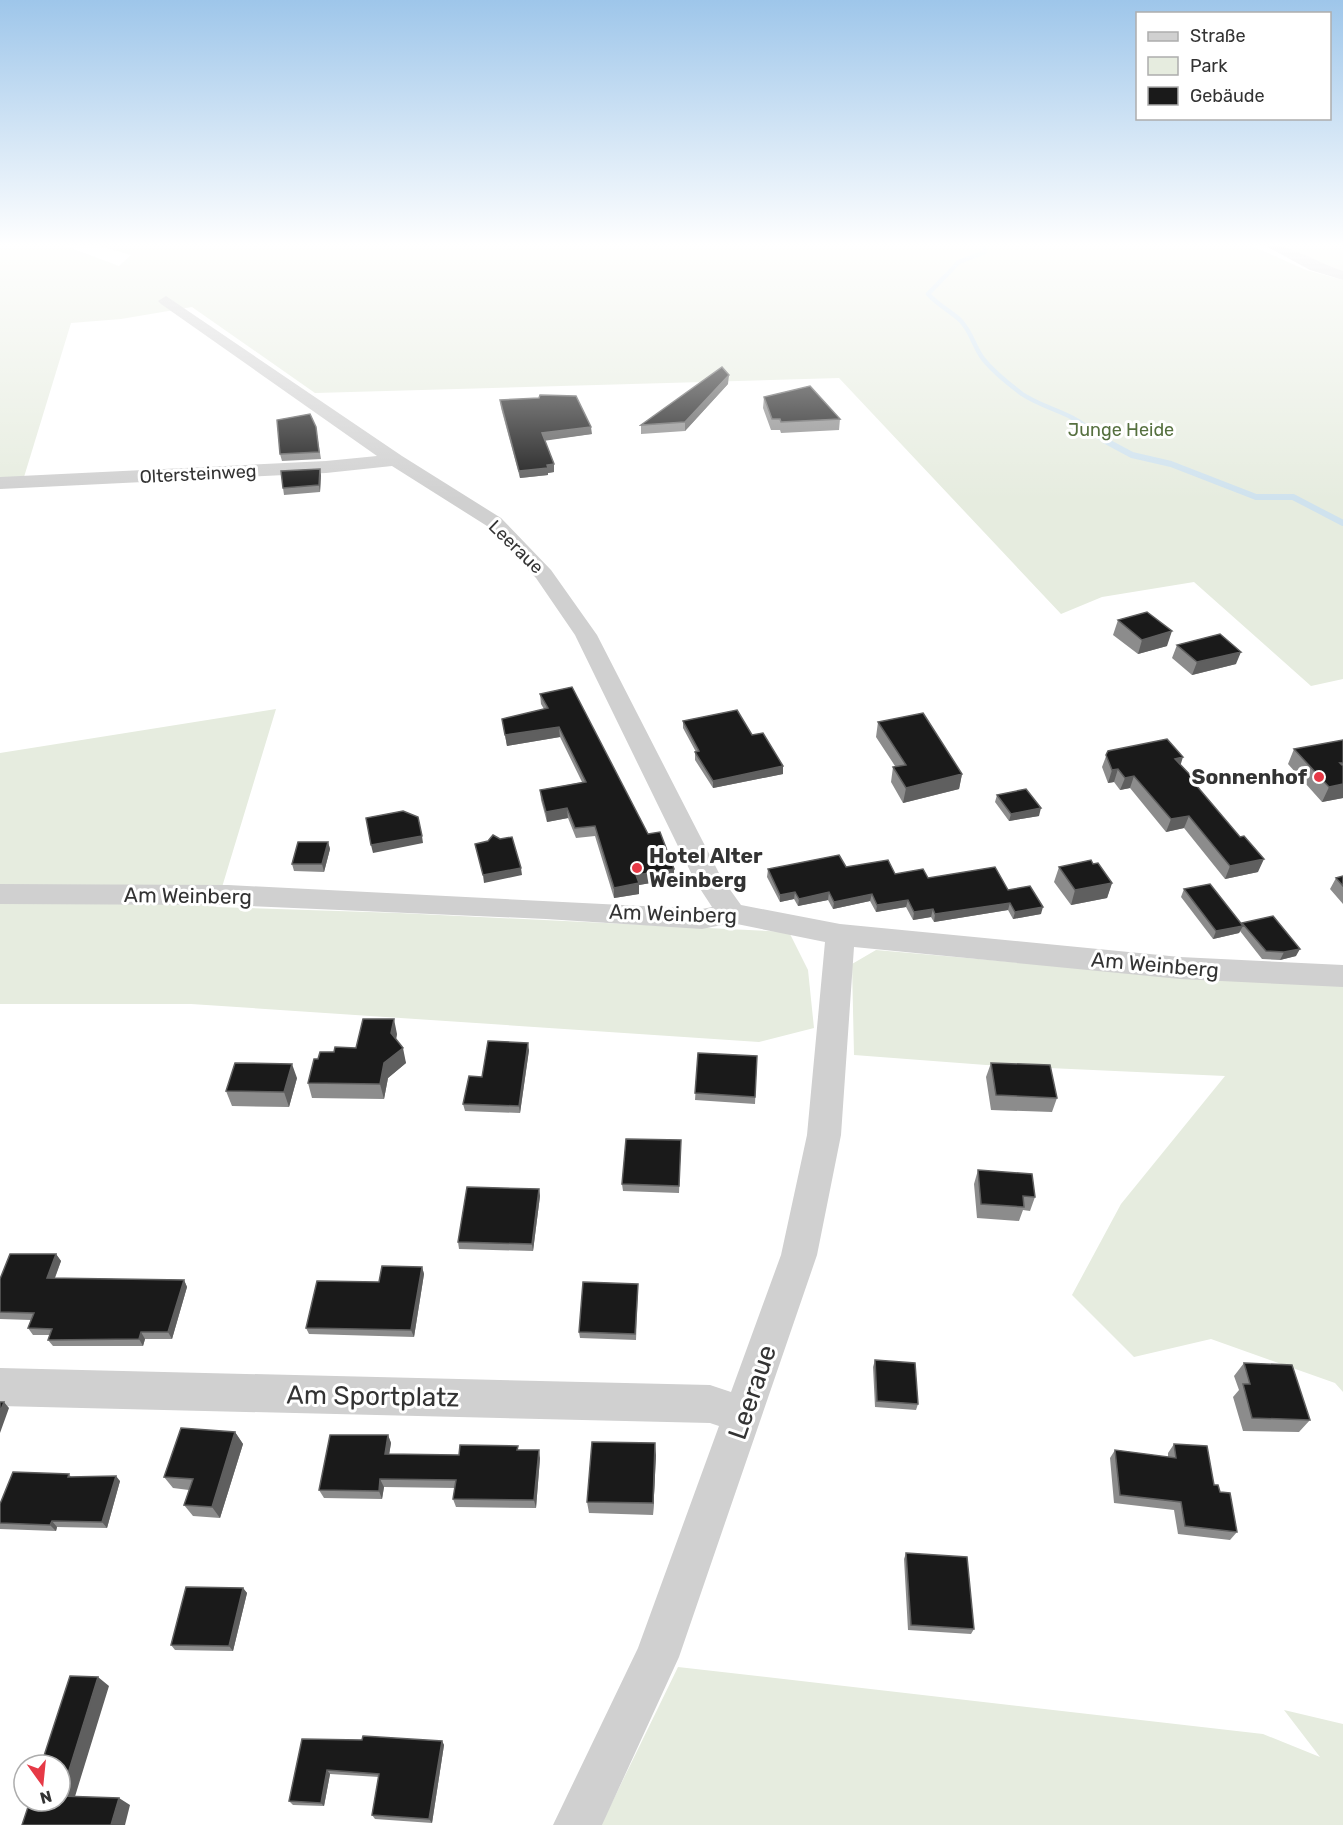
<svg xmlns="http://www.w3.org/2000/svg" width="1343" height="1825" viewBox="0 0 1343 1825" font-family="Rubik,sans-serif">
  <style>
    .green { fill: #e6ecdf }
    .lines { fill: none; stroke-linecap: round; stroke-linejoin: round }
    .stream-far1 { stroke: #cfe2ee; stroke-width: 4.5 }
    .stream { stroke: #cfe2ee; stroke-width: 6 }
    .minor { fill: #d0d0d0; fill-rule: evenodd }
    .wall { fill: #8c8c8c }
    .shaded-wall { fill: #5f5f5f }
    .building { fill: #1a1a1a; stroke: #5f5f5f; stroke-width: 1.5 }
    .poi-dot { fill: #e63946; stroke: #fff; stroke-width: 2 }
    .labels { text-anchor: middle; stroke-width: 6; stroke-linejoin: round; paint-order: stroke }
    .far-park-label { font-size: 18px; fill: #56703f; stroke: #fff }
    .far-street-label { font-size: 18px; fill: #333; stroke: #fff }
    .poi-label { font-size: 21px; font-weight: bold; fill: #333; stroke: #fff; text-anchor: end }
    .street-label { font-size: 21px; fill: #333; stroke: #fff }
    .near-street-label { font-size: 26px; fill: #333; stroke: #fff }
  </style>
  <rect width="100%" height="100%" fill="#fff"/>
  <!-- green -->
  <path class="green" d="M0 245H63L119 266 131 255 96 245H1250L1306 270 1343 280V679L1311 686 1194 582 1102 597 1061 614 839 378 315 393 192 307 121 319 71 323 24 477H0Z
    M1277 245H1343V273L1284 248Z
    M276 709 216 907 399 913 789 932 808 970 814 1028 759 1042 191 1004H0V753Z
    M876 950 1171 976 1343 983V1392L1335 1383 1211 1339 1134 1357 1072 1295 1121 1204 1225 1076 986 1065 854 1055 852 964Z
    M678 1667 1263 1734 1320 1757 1284 1710 1343 1724V1825H601Z"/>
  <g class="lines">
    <!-- stream-far1 -->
    <path class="stream-far1" d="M984 245 985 252 959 262 928 294C938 305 950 311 960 320 972 332 974 348 984 360 994 372 1010 385 1022 394 1043 408 1069 412 1088 428"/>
    <!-- stream -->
    <path class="stream" d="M1087 426 1104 440 1132 455 1171 464 1256 497H1293L1343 523"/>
    <!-- minor -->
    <path class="minor" d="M1264 245C1290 243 1317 263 1343 271V280L1310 270Z
      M166 296 402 456 501 518 551 570 597 635 721 877 741 905 840 924 1180 957 1343 965V987L1180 979 854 947 841 1135 817 1255 679 1657 602 1825H553L638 1648 719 1426 710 1423 0 1406V1368L710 1385 731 1392 781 1255 807 1135 825 942 732 923 702 929 546 919 228 905 0 904V884L228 885 702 909 712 907 695 881 575 635 536 578 487 526 392 466 326 473 0 489V477L326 461 377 456 161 304 158 301Z"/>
  </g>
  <!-- wall -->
  <path class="wall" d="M728 384 685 431 641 434V425Z
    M764 397 840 419 839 430 781 433 780 430H771L763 408Z
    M500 400 592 434 545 440 554 472 548 473V475L520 478 501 408Z
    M317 434 321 459 282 461 280 454Z
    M321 475 320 492 284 495 283 488Z
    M1118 620 1167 646 1138 654 1113 635Z
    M1177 645 1236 664 1192 675 1172 658Z
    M540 694 648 834 674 879 639 885V894L614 898 595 836 576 838 568 818 547 822 541 800 540 790 582 782 560 737 507 746 502 719 544 709 541 704Z
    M683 721 752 735 783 766V774L713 788 695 760V752H696L683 728Z
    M878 722 962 774 959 789 903 803 891 782 893 767 895 766 876 737Z
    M1343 740V798L1322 802 1288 764 1294 749Z
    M1108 751 1181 765 1193 778 1192 780 1258 872 1225 879 1184 828 1166 832 1130 788 1120 790 1114 782 1108 783 1102 767Z
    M997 795 1039 816 1009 821 995 802Z
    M328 842 330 849 324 872 294 871 292 864Z
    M1093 864 1112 883 1107 898 1071 905 1054 882 1059 867Z
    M846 867 1008 890 1041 914 1013 919 1008 910 934 922 931 917 913 920 906 907 876 912 870 901 833 909 828 900 798 906 794 899 780 902 767 877 768 869Z
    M1343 876V904L1330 889 1336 878Z
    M1184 889 1242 924V923L1296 956 1280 960 1262 959 1240 931 1239 933 1213 939 1181 897Z
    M397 1034 396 1040 406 1063 388 1078 384 1099 312 1098 308 1083 318 1059 334 1052 356 1048Z
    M529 1050 520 1113 465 1111 463 1104 482 1077Z
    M698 1053 757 1056 755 1104 695 1100Z
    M991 1063 1057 1098 1052 1112 991 1110 986 1077Z
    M297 1078 289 1107 232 1106 226 1091Z
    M681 1140 679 1193 623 1191 622 1184Z
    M978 1170 1035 1197 1030 1211 1023 1210 1019 1221 977 1218 974 1184Z
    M539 1189 540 1196 533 1251 459 1249 458 1242Z
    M56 1254 61 1261 55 1278 184 1280 187 1287 172 1339H145L143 1346H53L48 1340 50 1335H33L28 1328 31 1320 0 1319V1279Z
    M422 1267 424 1274 414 1337 309 1334 306 1328 379 1282Z
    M638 1290 636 1340 580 1338 579 1332Z
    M875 1360 918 1404 916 1410 875 1407 873 1367Z
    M1244 1363 1310 1420 1299 1432 1243 1431 1233 1397 1239 1390 1234 1376Z
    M235 1432 243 1444 220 1518 193 1516 184 1505 189 1490 173 1488 164 1477Z
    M388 1435 391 1443 389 1454 459 1455 518 1446V1450L540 1458 536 1508 456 1507 453 1499 455 1488 384 1487 382 1499 324 1498 319 1490Z
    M1174 1444 1214 1485 1220 1492 1237 1532 1230 1540 1178 1534 1174 1510 1114 1503 1110 1458 1115 1450 1168 1457V1453Z
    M656 1455 653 1515 589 1513 587 1502Z
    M69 1474 71 1477 120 1481 107 1528 57 1527 56 1531 0 1529V1504Z
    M906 1553 974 1629 971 1634 908 1630 904 1559Z
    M243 1588 247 1593 233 1651 175 1650 171 1645Z
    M362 1740 442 1741 444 1745 432 1823 375 1819 372 1815 379 1777 330 1774 324 1806 293 1805 289 1801Z"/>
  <!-- shaded-wall -->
  <path class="shaded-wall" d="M729 375 728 384 685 431V422Z
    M591 427 592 434 543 441 542 433Z
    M554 464V472L548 473V475L520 478 519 471Z
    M320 469 321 475 320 492 319 485Z
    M1172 631 1167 646 1138 654 1142 640Z
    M1241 652 1236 664 1192 675 1197 662Z
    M559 727 560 737 507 746 505 735Z
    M1183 757 1179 770 1175 759Z
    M783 766V774L713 788V781Z
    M1118 769 1114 782 1108 783 1112 770Z
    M962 774 959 789 903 803 906 788Z
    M1134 776 1130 788 1120 790 1125 778Z
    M1343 784V798L1322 802 1329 787Z
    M567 808 568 818 547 822 546 812Z
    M1041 808 1039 816 1009 821 1011 814Z
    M1189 816 1184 828 1166 832 1171 819Z
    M422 836 423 843 373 853 371 845Z
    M328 842 330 849 324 872 322 864Z
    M1264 859 1258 872 1225 879 1230 866Z
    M521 868 522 875 484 883 483 875Z
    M674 869V879L639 885V894L614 898V888L636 875Z
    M1112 883 1107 898 1071 905 1075 890Z
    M795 892 794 899 780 902V895Z
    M829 892 828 900 798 906 799 899Z
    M872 894 870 901 833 909 834 902Z
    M908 900 906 907 876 912 877 905Z
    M1010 903 1008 910 934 922 935 914Z
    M1043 907 1041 914 1013 919 1015 912Z
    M933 909 931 917 913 920 914 912Z
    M1243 926 1239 933 1213 939 1216 931Z
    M1300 949 1296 956 1280 960 1284 952Z
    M394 1019 397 1034 394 1048 391 1033Z
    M528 1043 529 1050 520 1113 519 1106Z
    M403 1048 406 1063 388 1078 384 1099 380 1084 384 1063Z
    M292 1064 297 1078 289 1107 284 1092Z
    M539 1189 540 1196 533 1251 532 1244Z
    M56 1254 61 1261 52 1285 47 1278Z
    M422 1267 424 1274 414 1337 411 1330Z
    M184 1280 187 1287 172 1339 168 1332Z
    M141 1332 145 1339 143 1346 139 1339Z
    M4 1402 9 1408 0 1433V1412Z
    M235 1432 243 1444 220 1518 212 1507Z
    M388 1435 391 1443 388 1462 385 1454Z
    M655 1443 656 1455 653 1515V1503Z
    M539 1450 540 1458 536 1508 534 1500Z
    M116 1476 120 1481 107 1528 102 1522Z
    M380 1479 384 1487 382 1499 379 1491Z
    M52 1521 57 1527 56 1531 50 1525Z
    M243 1588 247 1593 233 1651 229 1646Z
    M98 1677 109 1686 73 1803 61 1796Z
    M442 1741 444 1745 432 1823 429 1819Z
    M327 1770 330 1774 324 1806 321 1803Z
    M119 1798 130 1805 125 1825H111Z"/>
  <!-- building -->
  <path class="building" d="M722 367 729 375 685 422 641 425Z
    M810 386 840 419 781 422 780 419H772L764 397Z
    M540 395 576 396 591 427 542 433 554 464 547 465 548 468 519 471 500 400 539 398Z
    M310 414 316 427 319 452 280 454 277 420Z
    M320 469 319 485 283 488 281 471Z
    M1147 612 1172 631 1142 640 1118 620Z
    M1220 634 1241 652 1197 662 1177 645Z
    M572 687 648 834 660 832 674 869 636 875 639 883 614 888 595 826 575 828 567 808 546 812 540 790 586 782 559 727 505 735 502 719 548 708 540 694Z
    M737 710 752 735 763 733 783 766 713 781 695 752 699 751 683 721Z
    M923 713 962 774 906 788 893 767 906 765 878 722Z
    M1167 739 1183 757 1175 759 1193 778H1190L1240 837 1244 836 1264 859 1230 866 1189 816 1171 819 1134 776 1125 778 1118 769 1112 770 1106 755 1108 751Z
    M1343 740V763H1340L1343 766V784L1329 787 1294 749Z
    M1026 789 1041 808 1011 814 997 795Z
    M403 811 418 817 422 836 371 845 366 818Z
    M493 835 500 839 512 837 521 868 483 875 475 844 488 841Z
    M298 842H328L322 864H292Z
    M839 855 846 867 888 860 895 874 923 869 928 878 995 867 1008 890 1030 886 1043 907 1015 912 1010 903 935 914 933 909 914 912 908 900 877 905 872 894 834 902 829 892 799 899 795 892 780 895 768 869Z
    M1091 860 1093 864 1098 863 1112 883 1075 890 1059 867Z
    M1343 876V886L1336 878Z
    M1210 884 1243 926 1216 931 1184 889Z
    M1273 916 1300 949 1284 952 1266 951 1242 923Z
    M363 1019H394L391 1033 403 1048 384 1063 380 1084 308 1083 314 1059H318L320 1052H334L335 1047 356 1048Z
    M488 1041 528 1043 519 1106 463 1104 469 1076 482 1077Z
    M698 1053 757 1056 755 1097 695 1093Z
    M235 1063 292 1064 284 1092 226 1091Z
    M991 1063 1050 1065 1057 1098 996 1095Z
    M626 1139 681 1140 679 1186 622 1184Z
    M978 1170 1032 1174 1035 1197 1023 1196 1024 1207 981 1204Z
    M467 1187 539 1189 532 1244 458 1242Z
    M10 1254H56L47 1278 184 1280 168 1332H141L139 1339 48 1340 52 1329 28 1328 34 1313 0 1312V1279Z
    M382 1266 422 1267 411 1330 306 1328 317 1281 379 1282Z
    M583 1282 638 1284 635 1334 579 1332Z
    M875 1360 915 1363 918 1404 877 1401Z
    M1244 1363 1292 1365 1310 1420 1252 1418 1243 1384H1250Z
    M0 1402H4L0 1412Z
    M181 1428 235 1432 212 1507 184 1505 193 1479 164 1477Z
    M330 1435H388L385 1454 459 1455 460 1445 518 1446 517 1450H539L534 1500 453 1499 456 1480 380 1479 379 1491 319 1490Z
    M592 1442 655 1443 653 1503 587 1502Z
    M1174 1444 1207 1446 1214 1485H1218L1220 1492 1230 1493 1237 1532 1185 1526 1181 1502 1120 1495 1115 1450 1176 1458Z
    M13 1472 69 1474 68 1477 116 1476 102 1522 52 1521 50 1525 0 1523V1504Z
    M906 1553 967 1557 974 1629 911 1625Z
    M186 1587 243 1588 229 1646 171 1645Z
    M70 1676 98 1677 61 1796 119 1798 111 1825H22L30 1801H60V1765H41Z
    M363 1736 442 1741 429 1819 372 1815 379 1774 327 1770 321 1803 289 1801 302 1739 362 1740Z"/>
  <!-- sky -->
  <linearGradient id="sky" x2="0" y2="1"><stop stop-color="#9ec6ea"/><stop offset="0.49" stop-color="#fff"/><stop offset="1" stop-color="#fff" stop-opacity="0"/></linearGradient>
  <rect width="1343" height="500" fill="url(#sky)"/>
  <!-- markers -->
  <g class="poi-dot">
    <circle cx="1319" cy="777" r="6"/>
    <circle cx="637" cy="868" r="6"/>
  </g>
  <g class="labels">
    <!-- far-park labels -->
    <g class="far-park-label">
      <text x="1121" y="436">Junge Heide</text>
    </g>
    <!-- far-street labels -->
    <g class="far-street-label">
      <text transform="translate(198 474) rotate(-3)" y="6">Oltersteinweg</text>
      <text transform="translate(516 547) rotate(44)" y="6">Leeraue</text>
    </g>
    <!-- poi labels -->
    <g class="poi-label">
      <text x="1307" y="784">Sonnenhof</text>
      <text x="649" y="863" text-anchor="start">Hotel Alter<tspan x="649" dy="24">Weinberg</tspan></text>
    </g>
    <!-- street labels -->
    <g class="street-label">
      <text transform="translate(188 896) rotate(1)" y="7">Am Weinberg</text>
      <text transform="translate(673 914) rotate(2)" y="7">Am Weinberg</text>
      <text transform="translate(1155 965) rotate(5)" y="7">Am Weinberg</text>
    </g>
    <!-- near-street labels -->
    <g class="near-street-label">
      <text transform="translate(752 1392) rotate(-71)" y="9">Leeraue</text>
      <text transform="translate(373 1396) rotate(1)" y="9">Am Sportplatz</text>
    </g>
  </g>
  <!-- legend -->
  <rect x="1136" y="12" width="195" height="108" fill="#ffffff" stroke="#adadad" stroke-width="1.5"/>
  <rect x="1148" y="32" width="30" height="9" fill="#d0d0d0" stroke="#adadad" stroke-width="1.5"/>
  <text x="1190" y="42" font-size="18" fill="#333333">Straße</text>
  <rect x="1148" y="57" width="30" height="18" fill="#e6ecdf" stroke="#adadad" stroke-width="1.5"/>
  <text x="1190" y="72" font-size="18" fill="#333333">Park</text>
  <rect x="1148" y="87" width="30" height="18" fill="#1a1a1a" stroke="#adadad" stroke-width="1.5"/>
  <text x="1190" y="102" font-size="18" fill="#333333">Gebäude</text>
  <!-- north arrow -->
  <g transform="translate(42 1783) rotate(165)"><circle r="28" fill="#ffffff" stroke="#adadad" stroke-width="1.5"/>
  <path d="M0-4.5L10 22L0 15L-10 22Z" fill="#e63946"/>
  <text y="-9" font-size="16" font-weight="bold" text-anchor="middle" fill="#333333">N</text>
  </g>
</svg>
